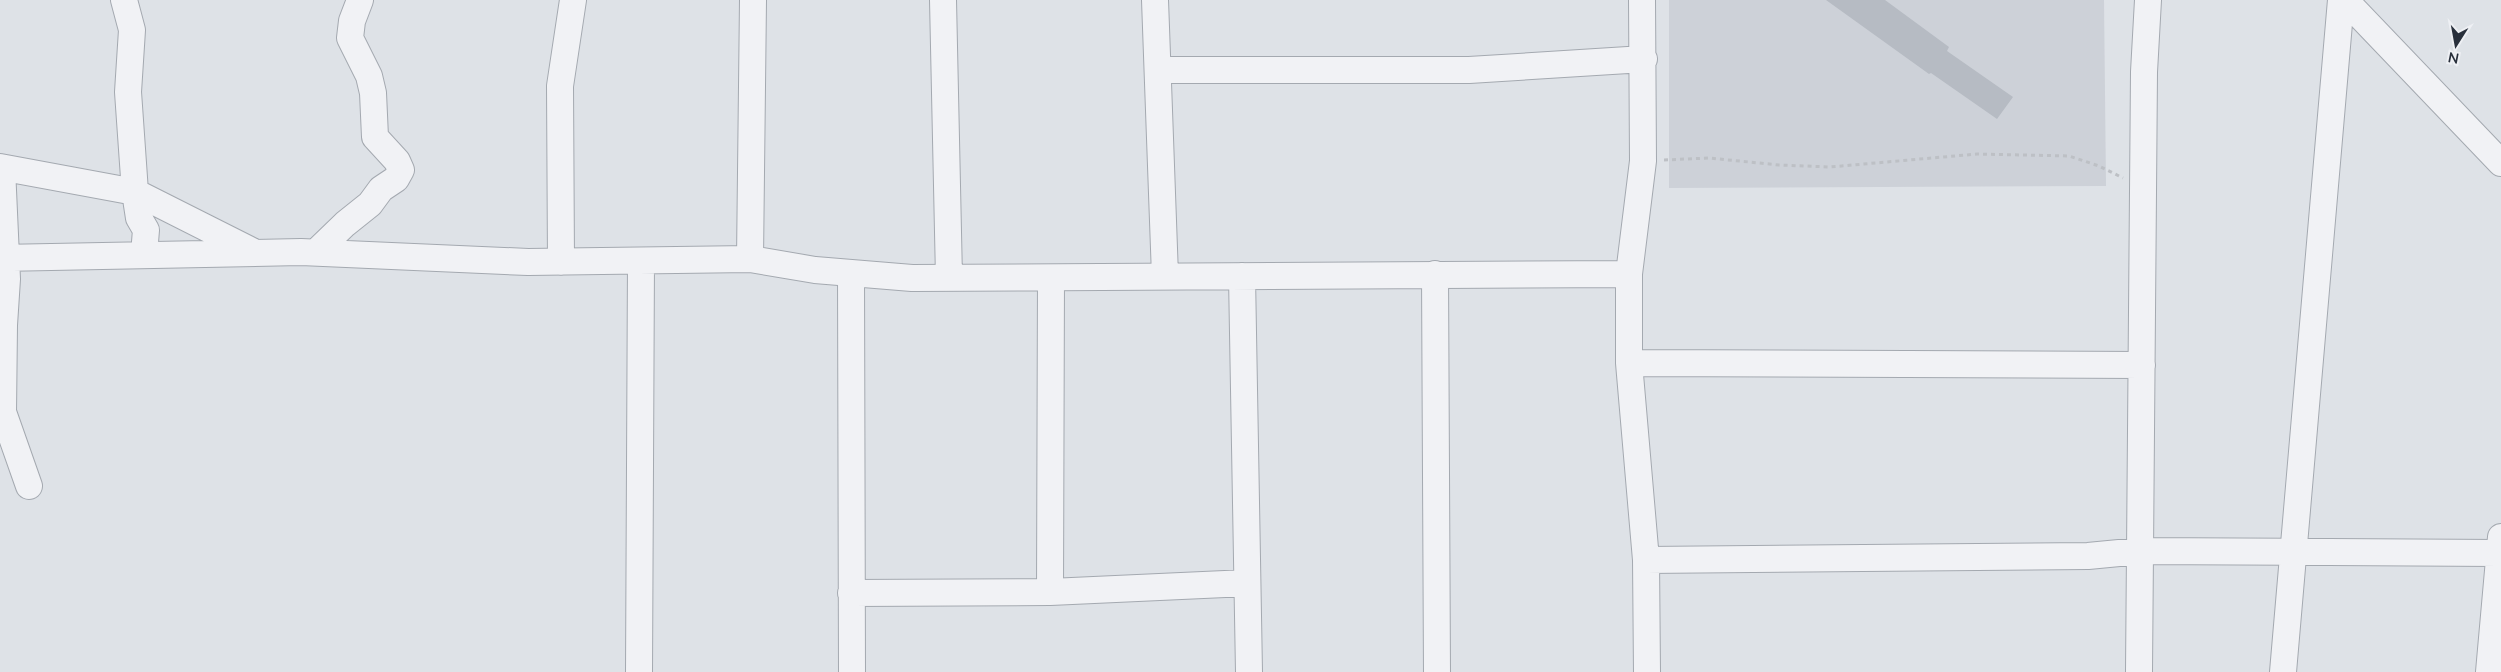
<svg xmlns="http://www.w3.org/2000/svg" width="2501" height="672" viewBox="0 0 2501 672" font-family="Lato,sans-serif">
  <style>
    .built { fill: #cdd1d8 }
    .building { fill: #b6bbc3 }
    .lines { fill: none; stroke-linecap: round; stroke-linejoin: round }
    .minor-casing { stroke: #a4a9b0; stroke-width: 28 }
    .path { stroke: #bdc0c5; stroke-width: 3; stroke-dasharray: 4 4; stroke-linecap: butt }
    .minor { stroke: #f1f2f5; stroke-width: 26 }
  </style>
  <rect width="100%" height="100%" fill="#dee2e7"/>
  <!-- built -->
  <path class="built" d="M1669 0H2104L2106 186 1669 188Z"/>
  <!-- building -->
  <path class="building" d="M1826 0H1885L1949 47 1947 51 2013 97 1997 119 1931 73 1929 74Z"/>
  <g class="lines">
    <!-- minor casing -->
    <g class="minor-casing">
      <path id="minor" d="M124 0 132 30 128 92 135 192 139 218 146 230 144 254
        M943 0 949 278
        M1155 0 1165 276
        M1642 0 1643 161 1629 274V363L1646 560 1647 672
        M2345 0 2501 163
        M1158 70H1469L1644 59
        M0 167 135 192 252 251
        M2 168 7 279 4 325 3 412 29 486
        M316 252 345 224 370 204 381 189 396 179 401 170 397 161 375 137 373 93 369 76 350 38 352 21 360 0
        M0 258 301 252 528 262 750 259 815 270 912 278 1629 274
        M750 259 753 0
        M561 262 560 86 573 0
        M851 273 852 672
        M1435 274 1437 672
        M1242 276 1249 672
        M1629 363 2142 365
        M1646 560 2088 556 2140 551 2499 553
        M1050 592 1051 278
        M851 593 1050 592 1247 583
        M639 672 641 261
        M2139 672 2144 72 2148 0
        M2283 672 2341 0
        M2489 672 2501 537"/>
    </g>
    <!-- path -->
    <path class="path" d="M1664 160 1709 158 1779 165 1830 167 1977 154 2069 156 2099 166 2123 178"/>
    <!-- minor -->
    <use href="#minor" class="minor"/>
  </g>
  <!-- north arrow -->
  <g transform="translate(2456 45) rotate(191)" stroke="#eef0f4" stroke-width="4" paint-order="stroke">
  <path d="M0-4L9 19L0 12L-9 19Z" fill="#29303c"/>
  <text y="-8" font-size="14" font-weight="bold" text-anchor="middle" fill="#29303c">N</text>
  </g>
</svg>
